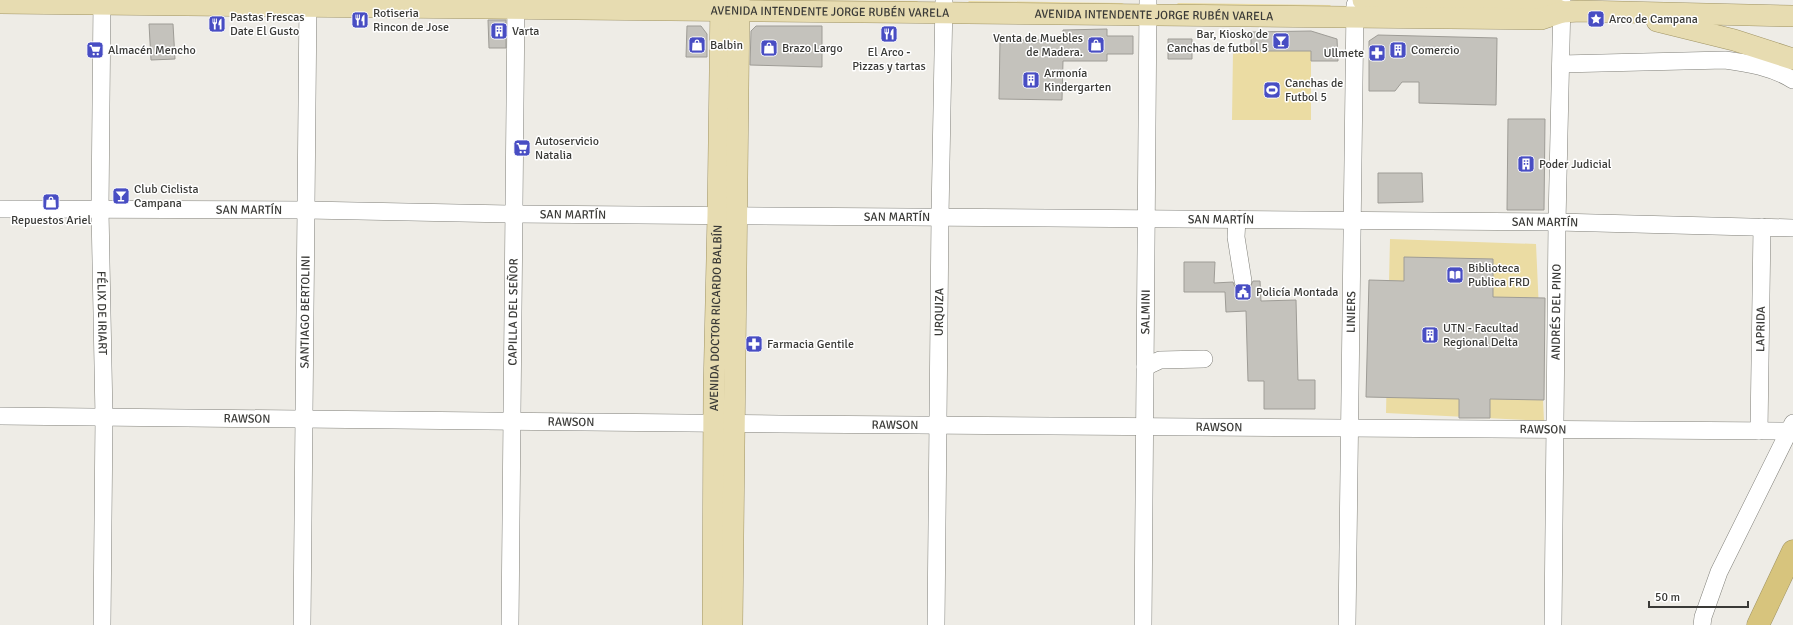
<svg xmlns="http://www.w3.org/2000/svg" width="1793" height="625" viewBox="0 0 1793 625" font-family="Signika,sans-serif">
  <style>
    .green { fill: #ebdca3 }
    .building { fill: #c4c2bc; stroke: #9e9c96 }
    .lines { fill: none; stroke-linecap: round; stroke-linejoin: round }
    .minor-casing { stroke: #81807a; stroke-width: 18 }
    .major-casing { stroke: #a09464; stroke-width: 22 }
    .highway-casing { stroke: #a09464; stroke-width: 23 }
    .minor { stroke: #fff; stroke-width: 17 }
    .major { stroke: #e7dcb1; stroke-width: 21 }
    .highway { stroke: #d7c47d; stroke-width: 22 }
    .labels { text-anchor: middle; stroke-width: 3; stroke-linejoin: round; paint-order: stroke }
    .street-label { font-size: 12px; fill: #3a3a37; stroke: #fff }
    .poi-label { font-size: 12px; fill: #3a3a37; stroke: #fff; text-anchor: start }
  </style>
  <rect width="100%" height="100%" fill="#eeece6"/>
  <!-- green -->
  <path class="green" d="M762 0 917 1 921 4 762 2Z
    M969 1 1122 3 1124 4H966Z
    M1178 3 1330 5 1334 9 1175 6Z
    M1233 51H1311V120H1232Z
    M1390 239 1536 244 1544 421 1386 413Z"/>
  <!-- building -->
  <path class="building" d="M488 20H506V48H489Z
    M149 24H173L175 59 151 60Z
    M687 26H701L707 34V57H686Z
    M756 26H822V67L750 65 751 31Z
    M1107 29V36H1133V54H1107V61H1063L1062 100 999 99 1000 40H1063V30Z
    M1311 31 1337 39 1338 61H1311V51H1251V32Z
    M1378 35 1497 38 1496 105 1419 103V82H1402L1395 91H1369V41Z
    M1168 39H1192V59H1168Z
    M1508 119H1545L1544 210H1507Z
    M1378 173H1422L1423 202 1378 203Z
    M1404 257 1493 259V297L1545 298 1544 400 1490 399V418H1459V399L1366 397 1369 280 1404 281Z
    M1184 262H1215L1214 283 1233 282 1235 287 1240 290 1249 289 1253 281H1260L1261 301 1296 300 1298 380H1315V409H1264V381H1248L1246 311 1226 312 1225 292H1184Z"/>
  <g class="lines">
    <!-- minor casing -->
    <g class="minor-casing">
      <g id="minor">
        <path id="s1" d="M102 0 100 210 104 417 102 625"/>
        <path d="M1561 64 1725 60C1748 63 1772 67 1793 80"/>
        <path id="s2" d="M0 209 307 210 513 214 1557 222 1793 228"/>
        <path d="M1237 219 1236 237 1243 281"/>
        <path d="M1145 367 1160 360 1204 359"/>
        <path id="s3" d="M0 416 780 424 1790 431"/>
        <path id="s4" d="M1759 431 1762 227"/>
        <path id="s5" d="M302 625 308 0"/>
        <path id="s6" d="M510 625 516 0"/>
        <path id="s7" d="M936 625 940 216 944 0"/>
        <path id="s8" d="M1143 625 1148 0"/>
        <path id="s9" d="M1347 625 1355 5"/>
        <path id="s10" d="M1553 625 1557 222 1562 0"/>
        <path d="M1702 625 1703 617 1719 572 1793 423"/>
      </g>
    </g>
    <!-- major casing -->
    <g class="major-casing">
      <g id="major">
        <path d="M1363 0 1542 2 1562 12"/>
        <path id="s11" d="M0 3 1541 19 1562 12 1580 11 1793 16"/>
        <path d="M1657 21 1734 40 1793 59"/>
        <path id="s12" d="M713 625 714 390 718 215 721 0"/>
        <path d="M732 625 739 0"/>
      </g>
    </g>
    <!-- highway casing -->
    <g class="highway-casing">
      <path id="highway" d="M1758 625 1793 551"/>
    </g>
    <!-- minor -->
    <use href="#minor" class="minor"/>
    <!-- major -->
    <use href="#major" class="major"/>
    <!-- highway -->
    <use href="#highway" class="highway"/>
  </g>
  <!-- icons -->
  <defs>
    <g id="sight-square" transform="scale(0.9)"><rect x="-9" y="-9" width="18" height="18" rx="4" fill="#484dc3" stroke="#fff"/><path d="M0-6L1.8-2.2L6-1.7L2.9 1.2L3.7 5.4L0 3.3L-3.7 5.4L-2.9 1.2L-6-1.7L-1.8-2.2Z" fill="#fff"/></g>
    <g id="restaurant-square" transform="scale(0.9)"><rect x="-9" y="-9" width="18" height="18" rx="4" fill="#484dc3" stroke="#fff"/><path d="M-5-6h1v4h1v-4h1v4h1v-4h1v5L-1.5 .5V6h-2V.5L-5-1ZM5-6V6H3V1.5H1.5Q1.5-4 5-6Z" fill="#fff"/></g>
    <g id="building-square" transform="scale(0.9)"><rect x="-9" y="-9" width="18" height="18" rx="4" fill="#484dc3" stroke="#fff"/><path d="M-4-6H4V6H1V3H-1V6H-4ZM-2.5-4.3h1.7v1.8h-1.7ZM.8-4.3h1.7v1.8H.8ZM-2.5-1h1.7V.8h-1.7ZM.8-1h1.7V.8H.8Z" fill="#fff"/></g>
    <g id="bar-square" transform="scale(0.9)"><rect x="-9" y="-9" width="18" height="18" rx="4" fill="#484dc3" stroke="#fff"/><path d="M-6-5H6L.8 .8V4.5H3.5V6h-7V4.5H-.8V.8Z" fill="#fff"/></g>
    <g id="shop-square" transform="scale(0.9)"><rect x="-9" y="-9" width="18" height="18" rx="4" fill="#484dc3" stroke="#fff"/><path d="M-5-2.5h2.3a2.7 3.5 0 0 1 5.4 0H5L5.5 6h-11ZM-1.5-2.5h3a1.5 2.3 0 0 0-3 0Z" fill="#fff"/></g>
    <g id="supermarket-square" transform="scale(0.9)"><rect x="-9" y="-9" width="18" height="18" rx="4" fill="#484dc3" stroke="#fff"/><path d="M-6-5.5h2.5l.6 2H6L4.5 2H-2.5L-4.4-4H-6ZM-1.5 3.2a1.3 1.3 0 1 0 .1 0ZM3 3.2a1.3 1.3 0 1 0 .1 0Z" fill="#fff"/></g>
    <g id="pharmacy-square" transform="scale(0.9)"><rect x="-9" y="-9" width="18" height="18" rx="4" fill="#484dc3" stroke="#fff"/><path d="M-2-6h4v4h4v4h-4v4h-4v-4h-4v-4h4Z" fill="#fff"/></g>
    <g id="stadium-square" transform="scale(0.9)"><rect x="-9" y="-9" width="18" height="18" rx="4" fill="#484dc3" stroke="#fff"/><path d="M0-5a6.5 5 0 1 0 0 10a6.5 5 0 1 0 0-10ZM-3.5-1.8h7v3.6h-7Z" fill="#fff"/></g>
    <g id="library-square" transform="scale(0.9)"><rect x="-9" y="-9" width="18" height="18" rx="4" fill="#484dc3" stroke="#fff"/><path d="M-6-4Q-3-5.5-.7-3.5V5Q-3 3-6 4ZM6-4Q3-5.5 .7-3.5V5Q3 3 6 4Z" fill="#fff"/></g>
    <g id="civic-square" transform="scale(0.9)"><rect x="-9" y="-9" width="18" height="18" rx="4" fill="#484dc3" stroke="#fff"/><path d="M-.6-6.5H3V-4.5H.6V-3L4-1V1h2V6H-6V1h2V-1L-.6-3ZM-1.2 2.5V6h2.4V2.5Z" fill="#fff"/></g>
  </defs>
  <g fill-rule="evenodd">
    <use href="#sight-square" x="1596" y="19"/>
    <use href="#restaurant-square" x="360" y="20"/>
    <use href="#restaurant-square" x="217" y="24"/>
    <use href="#building-square" x="499" y="31"/>
    <use href="#restaurant-square" x="889" y="34"/>
    <use href="#bar-square" x="1281" y="41"/>
    <use href="#shop-square" x="697" y="45"/>
    <use href="#shop-square" x="1096" y="45"/>
    <use href="#shop-square" x="769" y="48"/>
    <use href="#supermarket-square" x="95" y="50"/>
    <use href="#building-square" x="1398" y="50"/>
    <use href="#pharmacy-square" x="1377" y="53"/>
    <use href="#building-square" x="1031" y="80"/>
    <use href="#stadium-square" x="1272" y="90"/>
    <use href="#supermarket-square" x="522" y="148"/>
    <use href="#building-square" x="1526" y="164"/>
    <use href="#bar-square" x="121" y="196"/>
    <use href="#shop-square" x="51" y="202"/>
    <use href="#library-square" x="1455" y="275"/>
    <use href="#civic-square" x="1243" y="292"/>
    <use href="#building-square" x="1430" y="335"/>
    <use href="#pharmacy-square" x="754" y="344"/>
  </g>
  <g class="labels">
    <!-- street labels -->
    <g class="street-label">
      <text dy="4" stroke="none"><textPath href="#s11" startOffset="830">AVENIDA INTENDENTE JORGE RUBÉN VARELA</textPath></text>
      <text dy="4" stroke="none"><textPath href="#s11" startOffset="1154">AVENIDA INTENDENTE JORGE RUBÉN VARELA</textPath></text>
      <text dy="4" stroke="none"><textPath href="#s2" startOffset="249">SAN MARTÍN</textPath></text>
      <text dy="4" stroke="none"><textPath href="#s2" startOffset="573">SAN MARTÍN</textPath></text>
      <text dy="4" stroke="none"><textPath href="#s2" startOffset="897">SAN MARTÍN</textPath></text>
      <text dy="4" stroke="none"><textPath href="#s2" startOffset="1221">SAN MARTÍN</textPath></text>
      <text dy="4" stroke="none"><textPath href="#s2" startOffset="1545">SAN MARTÍN</textPath></text>
      <text dy="4" stroke="none"><textPath href="#s6" startOffset="313">CAPILLA DEL SEÑOR</textPath></text>
      <text dy="4" stroke="none"><textPath href="#s7" startOffset="313">URQUIZA</textPath></text>
      <text dy="4" stroke="none"><textPath href="#s8" startOffset="313">SALMINI</textPath></text>
      <text dy="4" stroke="none"><textPath href="#s10" startOffset="313">ANDRÉS DEL PINO</textPath></text>
      <text dy="4" stroke="none"><textPath href="#s1" startOffset="313">FÉLIX DE IRIART</textPath></text>
      <text dy="4" stroke="none"><textPath href="#s5" startOffset="313">SANTIAGO BERTOLINI</textPath></text>
      <text dy="4" stroke="none"><textPath href="#s9" startOffset="313">LINIERS</textPath></text>
      <text dy="4" stroke="none"><textPath href="#s12" startOffset="307">AVENIDA DOCTOR RICARDO BALBÍN</textPath></text>
      <text dy="4" stroke="none"><textPath href="#s4" startOffset="102">LAPRIDA</textPath></text>
      <text dy="4" stroke="none"><textPath href="#s3" startOffset="247">RAWSON</textPath></text>
      <text dy="4" stroke="none"><textPath href="#s3" startOffset="571">RAWSON</textPath></text>
      <text dy="4" stroke="none"><textPath href="#s3" startOffset="895">RAWSON</textPath></text>
      <text dy="4" stroke="none"><textPath href="#s3" startOffset="1219">RAWSON</textPath></text>
      <text dy="4" stroke="none"><textPath href="#s3" startOffset="1543">RAWSON</textPath></text>
    </g>
    <!-- poi labels -->
    <g class="poi-label">
      <text x="373" y="17">Rotiseria<tspan x="373" dy="14">Rincon de Jose</tspan></text>
      <text x="230" y="21">Pastas Frescas<tspan x="230" dy="14">Date El Gusto</tspan></text>
      <text x="1609" y="23">Arco de Campana</text>
      <text x="512" y="35">Varta</text>
      <text x="1268" y="38" text-anchor="end">Bar, Kiosko de<tspan x="1268" dy="14">Canchas de futbol 5</tspan></text>
      <text x="1083" y="42" text-anchor="end">Venta de Muebles<tspan x="1083" dy="14">de Madera.</tspan></text>
      <text x="710" y="49">Balbin</text>
      <text x="782" y="52">Brazo Largo</text>
      <text x="108" y="54">Almacén Mencho</text>
      <text x="1411" y="54">Comercio</text>
      <text x="889" y="56" text-anchor="middle">El Arco -<tspan x="889" dy="14">Pizzas y tartas</tspan></text>
      <text x="1364" y="57" text-anchor="end">Ullmete</text>
      <text x="1044" y="77">Armonía<tspan x="1044" dy="14">Kindergarten</tspan></text>
      <text x="1285" y="87">Canchas de<tspan x="1285" dy="14">Futbol 5</tspan></text>
      <text x="535" y="145">Autoservicio<tspan x="535" dy="14">Natalia</tspan></text>
      <text x="1539" y="168">Poder Judicial</text>
      <text x="134" y="193">Club Ciclista<tspan x="134" dy="14">Campana</tspan></text>
      <text x="51" y="224" text-anchor="middle">Repuestos Ariel</text>
      <text x="1468" y="272">Biblioteca<tspan x="1468" dy="14">Publica FRD</tspan></text>
      <text x="1256" y="296">Policía Montada</text>
      <text x="1443" y="332">UTN - Facultad<tspan x="1443" dy="14">Regional Delta</tspan></text>
      <text x="767" y="348">Farmacia Gentile</text>
    </g>
  </g>
  <!-- scale -->
  <path d="M1649 601v6h99v-6" fill="none" stroke="#3a3a37" stroke-width="2"/>
  <text x="1655" y="601" font-size="12" fill="#3a3a37" stroke="#ffffff" stroke-width="3" paint-order="stroke">50 m</text>
</svg>
